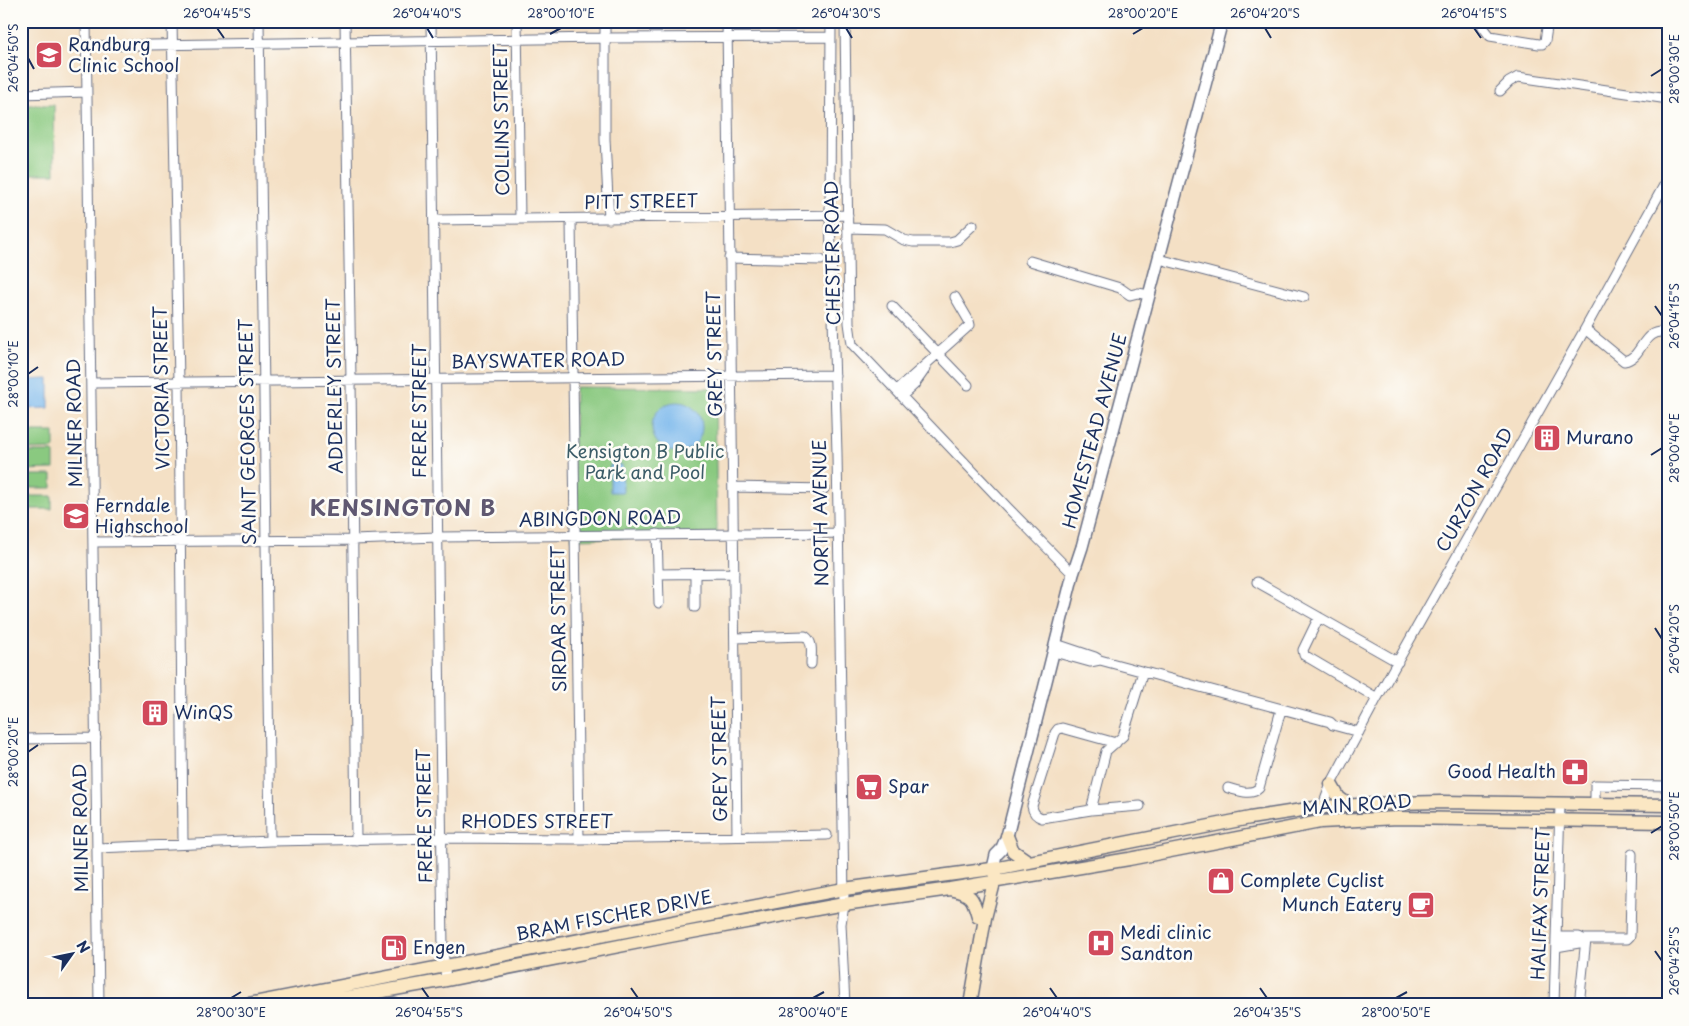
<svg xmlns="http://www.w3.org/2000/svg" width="1689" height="1026" viewBox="0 0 1689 1026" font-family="'Playpen Sans',sans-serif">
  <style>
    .green { fill: #8ac980; stroke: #527c6f }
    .water { fill: #79b7ec; stroke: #4a73a5 }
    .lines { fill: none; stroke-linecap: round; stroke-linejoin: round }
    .minor-casing { stroke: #676d82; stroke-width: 11 }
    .tertiary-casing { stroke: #676d82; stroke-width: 14 }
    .secondary-casing { stroke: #676d82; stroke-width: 15 }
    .minor { stroke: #fff; stroke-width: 9 }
    .tertiary { stroke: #fff; stroke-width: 11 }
    .secondary { stroke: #fbe7c3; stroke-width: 12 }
    .ticks { fill: none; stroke: #1b2f5e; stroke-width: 2 }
    .labels { text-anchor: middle; stroke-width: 5; stroke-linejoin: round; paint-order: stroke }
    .poi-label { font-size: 18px; fill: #1b2f5e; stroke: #fdfcf7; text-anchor: start }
    .street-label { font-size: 18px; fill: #1b2f5e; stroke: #fdfcf7 }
    .park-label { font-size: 18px; fill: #3c5d68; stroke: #fdfcf7 }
    .district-label { font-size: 22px; font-weight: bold; letter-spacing: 1px; fill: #5f5871; stroke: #fdfcf7 }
    .neatline { fill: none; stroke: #1b2f5e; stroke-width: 2 }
    .ticks-label { font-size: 12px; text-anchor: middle; fill: #1b2f5e }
  </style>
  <rect width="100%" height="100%" fill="#fdfcf7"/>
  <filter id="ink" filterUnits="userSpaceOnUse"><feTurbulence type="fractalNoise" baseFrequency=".02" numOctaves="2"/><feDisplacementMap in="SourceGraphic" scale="10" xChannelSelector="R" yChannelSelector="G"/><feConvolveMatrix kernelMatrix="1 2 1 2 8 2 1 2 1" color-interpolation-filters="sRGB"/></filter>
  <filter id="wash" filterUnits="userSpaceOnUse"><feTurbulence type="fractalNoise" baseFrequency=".0096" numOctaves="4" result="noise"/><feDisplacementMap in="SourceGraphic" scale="20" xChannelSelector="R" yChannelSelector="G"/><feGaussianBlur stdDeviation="1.12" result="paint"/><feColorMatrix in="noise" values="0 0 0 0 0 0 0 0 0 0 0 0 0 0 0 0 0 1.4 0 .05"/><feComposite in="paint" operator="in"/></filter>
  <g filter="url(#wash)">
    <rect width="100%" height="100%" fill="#f4e0c5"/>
    <!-- green -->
    <path class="green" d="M21 105H54L55 174H21Z
      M575 387 715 388 717 536 572 539Z
      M22 432H54V449L22 450Z
      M22 452H54V469L22 470Z
      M25 475H52V488H25Z
      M25 496H52V509H25Z"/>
    <!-- water -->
    <path class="water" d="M49 379V408L21 409V380Z
      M652 427a25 25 0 1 1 50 0a25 25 0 1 1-50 0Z
      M610 465H622L623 492H610Z"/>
  </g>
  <g filter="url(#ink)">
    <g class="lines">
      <!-- minor casing -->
      <g class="minor-casing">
        <path id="minor" d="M86 21 99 1005
          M172 21 179 382 183 844
          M259 21 270 841
          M345 21 351 380 356 840
          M431 21 443 950 446 980
          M517 21 520 219
          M605 21V139L609 219
          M727 21 737 836
          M831 21 830 216 837 453 843 826 844 904 841 924 845 1005
          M845 21 849 323 852 344 1008 508 1073 574
          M1481 21 1483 27 1490 36 1539 44H1542L1545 41 1548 21
          M86 46 605 38 831 37
          M1500 91 1509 82 1518 77 1668 99
          M21 94 87 92
          M571 219 579 839
          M435 220 848 215
          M848 228 885 229 904 240 913 242H950L957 240 973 225
          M729 258 821 260
          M1159 259 1304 297
          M1030 261 1120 288 1130 295 1138 293 1149 295
          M892 306 968 385
          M1585 329 1624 361C1644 358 1641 326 1668 333
          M91 383 835 375
          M897 390 970 325 969 321 955 297
          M902 396 914 385 926 368
          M733 487 824 489
          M657 534 659 603
          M94 542 353 540 438 537 837 533
          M658 574 734 573
          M1257 582 1398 662
          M695 607V574
          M1319 617 1303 650 1304 655 1377 698
          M735 638 805 636C814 642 811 654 811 664
          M1056 644 1095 657 1100 660 1330 722 1333 725 1359 732
          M1054 652 1090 662 1100 660
          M21 739 96 738
          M1116 743 1062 728 1058 729 1055 733 1032 806C1033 813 1036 816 1042 818L1091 810 1106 751 1123 736 1143 672
          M1228 788C1239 791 1251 796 1259 788L1281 710
          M1595 804V785L1668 786
          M1091 810 1140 806
          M1321 811 1331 784 1377 698 1585 329 1668 178
          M97 848 270 841 442 838 579 839 827 835
          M1556 937H1579L1583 939H1627L1630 936 1632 854
          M1556 947 1579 943 1583 939
          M1554 1005 1560 805
          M1579 1005 1586 939"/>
      </g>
      <!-- tertiary casing -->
      <g class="tertiary-casing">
        <path id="tertiary" d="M993 868 996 855 1001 850 1007 836 1073 574 1082 547 1222 21"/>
      </g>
      <!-- secondary casing -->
      <g class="secondary-casing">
        <path id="secondary" d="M1331 784 1339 798 1349 805
          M1007 836 1013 851 1029 862
          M953 890C972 894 973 899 978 916
          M243 1005 844 889 999 868 1250 818 1321 807 1395 803 1441 802 1668 805
          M304 1005 446 980 670 936 844 904 950 889 1129 859 1320 822 1398 818 1668 822
          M970 1005 985 918 996 875"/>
      </g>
      <!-- minor -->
      <use href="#minor" class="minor"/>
      <!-- tertiary -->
      <use href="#tertiary" class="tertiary"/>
      <!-- secondary -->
      <use href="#secondary" class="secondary"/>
    </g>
  </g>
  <!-- ticks -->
  <path class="ticks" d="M217 28 224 38M427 28 433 38M846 28 852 38M1265 28 1271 38M1474 28 1481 38M550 34 561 28M1133 34 1143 28M28 58 34 69M1651 76 1662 69M1655 306 1662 316M28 374 38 367M1651 455 1662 448M1655 628 1662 639M28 752 38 745M1651 833 1662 826M1655 951 1662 961M422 988 429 998M631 988 638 998M1050 988 1057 998M1260 988 1267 998M231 998 241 992M813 998 824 992M1396 998 1407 992"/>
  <!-- icons -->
  <defs>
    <g id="school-square" transform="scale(1.4375)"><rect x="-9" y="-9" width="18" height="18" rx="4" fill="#d1495b" stroke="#fdfcf7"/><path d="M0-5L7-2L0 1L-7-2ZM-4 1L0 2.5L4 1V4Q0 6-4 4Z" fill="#fff"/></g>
    <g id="building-square" transform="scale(1.4375)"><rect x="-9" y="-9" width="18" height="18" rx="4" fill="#d1495b" stroke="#fdfcf7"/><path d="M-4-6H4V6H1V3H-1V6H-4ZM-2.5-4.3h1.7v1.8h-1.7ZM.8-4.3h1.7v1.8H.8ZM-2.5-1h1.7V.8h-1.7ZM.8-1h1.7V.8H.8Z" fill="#fff"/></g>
    <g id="pharmacy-square" transform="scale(1.4375)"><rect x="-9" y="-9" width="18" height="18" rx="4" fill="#d1495b" stroke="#fdfcf7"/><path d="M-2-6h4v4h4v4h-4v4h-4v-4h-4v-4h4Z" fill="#fff"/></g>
    <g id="supermarket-square" transform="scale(1.4375)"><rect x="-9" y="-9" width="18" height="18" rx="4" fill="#d1495b" stroke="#fdfcf7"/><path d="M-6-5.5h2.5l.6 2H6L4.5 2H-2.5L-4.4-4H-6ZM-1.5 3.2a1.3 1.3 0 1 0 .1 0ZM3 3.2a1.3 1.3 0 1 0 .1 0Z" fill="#fff"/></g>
    <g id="shop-square" transform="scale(1.4375)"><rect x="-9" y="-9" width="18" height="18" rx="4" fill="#d1495b" stroke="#fdfcf7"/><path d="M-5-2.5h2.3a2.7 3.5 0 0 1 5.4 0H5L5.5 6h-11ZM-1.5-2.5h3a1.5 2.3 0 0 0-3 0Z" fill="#fff"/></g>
    <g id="cafe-square" transform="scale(1.4375)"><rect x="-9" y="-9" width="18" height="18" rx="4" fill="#d1495b" stroke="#fdfcf7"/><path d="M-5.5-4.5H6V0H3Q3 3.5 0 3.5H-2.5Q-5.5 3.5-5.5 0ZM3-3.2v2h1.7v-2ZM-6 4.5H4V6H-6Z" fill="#fff"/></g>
    <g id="hospital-square" transform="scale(1.4375)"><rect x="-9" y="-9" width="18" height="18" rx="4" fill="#d1495b" stroke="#fdfcf7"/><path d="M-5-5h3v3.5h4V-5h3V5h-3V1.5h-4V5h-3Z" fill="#fff"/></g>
    <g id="fuel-square" transform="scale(1.4375)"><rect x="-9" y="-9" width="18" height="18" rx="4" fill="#d1495b" stroke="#fdfcf7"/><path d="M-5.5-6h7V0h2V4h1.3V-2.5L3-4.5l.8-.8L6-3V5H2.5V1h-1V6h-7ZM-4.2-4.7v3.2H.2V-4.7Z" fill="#fff"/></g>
  </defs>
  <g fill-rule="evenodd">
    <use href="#school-square" x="49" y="55"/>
    <use href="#building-square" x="1547" y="438"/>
    <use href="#school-square" x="76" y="516"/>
    <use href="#building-square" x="155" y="713"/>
    <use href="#pharmacy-square" x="1575" y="772"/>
    <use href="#supermarket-square" x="869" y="787"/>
    <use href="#shop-square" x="1221" y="881"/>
    <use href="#cafe-square" x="1421" y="905"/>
    <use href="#hospital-square" x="1101" y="943"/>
    <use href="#fuel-square" x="394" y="948"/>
  </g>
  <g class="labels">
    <!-- poi labels -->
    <g class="poi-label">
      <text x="68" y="51">Randburg<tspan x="68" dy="21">Clinic School</tspan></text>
      <text x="1566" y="444">Murano</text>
      <text x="95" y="512">Ferndale<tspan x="95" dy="21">Highschool</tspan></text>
      <text x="174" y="719">WinQS</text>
      <text x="1556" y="778" text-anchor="end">Good Health</text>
      <text x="888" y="793">Spar</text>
      <text x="1240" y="887">Complete Cyclist</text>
      <text x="1402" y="911" text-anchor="end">Munch Eatery</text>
      <text x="1120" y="939">Medi clinic<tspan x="1120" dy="21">Sandton</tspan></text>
      <text x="413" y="954">Engen</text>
    </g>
    <!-- street labels -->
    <g class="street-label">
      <text transform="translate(502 120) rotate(-91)" y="6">COLLINS STREET</text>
      <text transform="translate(641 202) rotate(-1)" y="6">PITT STREET</text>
      <text transform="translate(833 253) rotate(-91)" y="6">CHESTER ROAD</text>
      <text transform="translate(715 354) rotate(-91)" y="6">GREY STREET</text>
      <text transform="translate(538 361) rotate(-1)" y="6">BAYSWATER ROAD</text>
      <text transform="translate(335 386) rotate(-91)" y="6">ADDERLEY STREET</text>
      <text transform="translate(162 388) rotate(-91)" y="6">VICTORIA STREET</text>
      <text transform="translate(420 411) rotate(-90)" y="6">FRERE STREET</text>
      <text transform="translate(75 423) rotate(-91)" y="6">MILNER ROAD</text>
      <text transform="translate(1095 431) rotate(-75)" y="6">HOMESTEAD AVENUE</text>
      <text transform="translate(248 432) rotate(-91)" y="6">SAINT GEORGES STREET</text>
      <text transform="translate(1475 490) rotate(-61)" y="6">CURZON ROAD</text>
      <text transform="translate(821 513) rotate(-91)" y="6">NORTH AVENUE</text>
      <text transform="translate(600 519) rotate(-1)" y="6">ABINGDON ROAD</text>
      <text transform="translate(559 619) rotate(-91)" y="6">SIRDAR STREET</text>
      <text transform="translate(720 759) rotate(-91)" y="6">GREY STREET</text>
      <text transform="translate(1357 805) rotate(-4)" y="6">MAIN ROAD</text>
      <text transform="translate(425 816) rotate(-91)" y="6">FRERE STREET</text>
      <text x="537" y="828">RHODES STREET</text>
      <text transform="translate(81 828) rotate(-91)" y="6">MILNER ROAD</text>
      <text transform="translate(1541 904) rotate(-88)" y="6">HALIFAX STREET</text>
      <text transform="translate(614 916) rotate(-11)" y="6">BRAM FISCHER DRIVE</text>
    </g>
    <!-- park labels -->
    <g class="park-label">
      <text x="645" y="458">Kensigton B Public<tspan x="645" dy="21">Park and Pool</tspan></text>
    </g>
    <!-- district labels -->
    <g class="district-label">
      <text x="403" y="516">KENSINGTON B</text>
    </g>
  </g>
  <!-- margin -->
  <rect width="1689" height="1026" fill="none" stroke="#fdfcf7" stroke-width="55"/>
  <!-- north arrow -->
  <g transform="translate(72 954) rotate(57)" stroke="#fdfcf7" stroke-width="4" paint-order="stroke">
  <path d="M0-4L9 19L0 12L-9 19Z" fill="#1b2f5e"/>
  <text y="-8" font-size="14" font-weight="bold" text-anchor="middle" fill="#1b2f5e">N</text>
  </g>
  <rect x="28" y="28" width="1634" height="970" class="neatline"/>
  <g class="ticks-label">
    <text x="217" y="18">26°04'45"S</text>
    <text x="427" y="18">26°04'40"S</text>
    <text x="561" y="18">28°00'10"E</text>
    <text x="846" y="18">26°04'30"S</text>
    <text x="1143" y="18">28°00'20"E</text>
    <text x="1265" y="18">26°04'20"S</text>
    <text x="1474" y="18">26°04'15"S</text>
    <text transform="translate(14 58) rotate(-90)" y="4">26°04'50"S</text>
    <text transform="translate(1675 69) rotate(-90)" y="4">28°00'30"E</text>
    <text transform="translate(1675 316) rotate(-90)" y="4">26°04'15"S</text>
    <text transform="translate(14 374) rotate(-90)" y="4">28°00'10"E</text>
    <text transform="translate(1675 448) rotate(-90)" y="4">28°00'40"E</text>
    <text transform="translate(1675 639) rotate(-90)" y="4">26°04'20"S</text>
    <text transform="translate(14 752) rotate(-90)" y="4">28°00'20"E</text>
    <text transform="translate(1675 826) rotate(-90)" y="4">28°00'50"E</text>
    <text transform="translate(1675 961) rotate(-90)" y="4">26°04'25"S</text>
    <text x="231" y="1017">28°00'30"E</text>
    <text x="429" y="1017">26°04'55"S</text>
    <text x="638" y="1017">26°04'50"S</text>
    <text x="813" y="1017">28°00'40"E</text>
    <text x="1057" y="1017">26°04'40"S</text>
    <text x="1267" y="1017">26°04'35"S</text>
    <text x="1396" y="1017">28°00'50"E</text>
  </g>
</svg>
